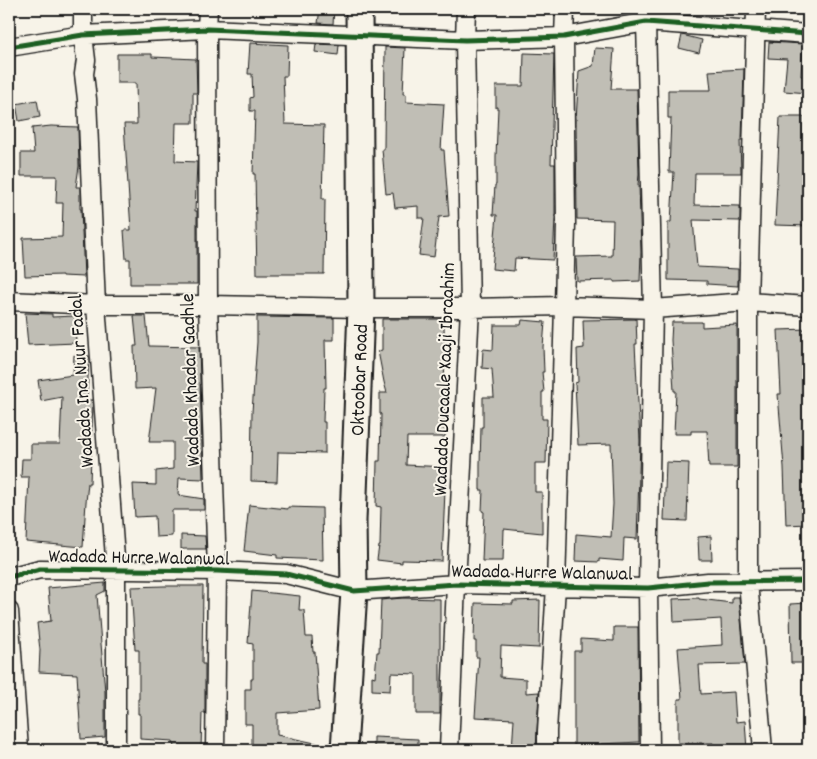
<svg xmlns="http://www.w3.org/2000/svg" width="817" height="759" viewBox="0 0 817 759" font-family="Dekko,sans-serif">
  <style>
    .building { fill: #c0beb5; stroke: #1c1c1c }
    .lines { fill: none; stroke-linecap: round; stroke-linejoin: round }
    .street-casing { stroke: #1c1c1c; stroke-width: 21 }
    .secondary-casing { stroke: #1c1c1c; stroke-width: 29 }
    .street { stroke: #f7f3e8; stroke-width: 18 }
    .secondary { stroke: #f7f3e8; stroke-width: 25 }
    .cycleway-casing { stroke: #f7f3e8; stroke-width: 8 }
    .cycleway { stroke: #1b5e20; stroke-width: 5 }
    .labels { text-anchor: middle; stroke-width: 4; stroke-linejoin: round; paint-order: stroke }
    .street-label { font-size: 20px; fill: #1c1c1c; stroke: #f7f3e8 }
  </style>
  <rect width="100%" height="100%" fill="#f7f3e8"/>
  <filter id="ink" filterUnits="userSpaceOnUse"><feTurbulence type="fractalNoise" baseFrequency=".02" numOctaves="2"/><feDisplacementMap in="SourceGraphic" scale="10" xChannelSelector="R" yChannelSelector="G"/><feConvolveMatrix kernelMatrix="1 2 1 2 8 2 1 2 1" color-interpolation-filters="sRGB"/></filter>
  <g filter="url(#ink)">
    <!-- building -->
    <path class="building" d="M320 9H334L333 24 318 23Z
      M682 35 702 40 699 53 679 48Z
      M769 42 803 44 801 76 808 77V93L784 91 787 59 768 58Z
      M250 43 288 45 287 76H283L285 124 324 125 322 199H325L324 274H257L255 174H253L255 111H250V98L253 97 252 74H248Z
      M316 44 339 45 338 55 315 52Z
      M385 47 405 48 403 94H406V102L444 104 441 150H444L449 216 439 217 434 257 419 255 424 218H418V206L395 208 393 193 386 194 382 149H384Z
      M595 48 614 49 611 89H637L639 174 638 185H639L641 252 640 281 614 282V280L577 281 576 257 612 256 613 220 577 219 576 120 579 71 593 66Z
      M524 53 554 54 551 164H555V218L553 260 515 258 514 271 492 269 497 215H493L495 185H496V156L498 108H496V86H523Z
      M117 54H152V57L196 59 197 93H193V123H176L175 161 197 162 195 211H197V284H130V259H126L124 230H131L124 124H137L136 83H117Z
      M744 69 742 140H740L741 173H695L694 205 740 206V221L693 220 697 267 738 269V286L707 284V281L668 280V222H671L674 172H669L671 118H668V90H711L709 71Z
      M37 100 40 117 19 121 16 104Z
      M780 117H805V159L808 160V226L775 225Z
      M51 126 78 127 79 166 76 187H80V209H81L84 277 62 276V275L25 276 23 238 62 237 63 203H56L57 176H21V153H34L32 128Z
      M25 313 52 314V317L75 316 76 343 28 345Z
      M134 316H146L149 346 199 347 203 479 179 478 178 495 204 499V510H172V536L156 537 155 516 135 517 133 484 156 485V471L173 469V442H149L156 388 135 389 134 346H137Z
      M257 317 334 318V340H325L326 388H324L323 422H325V453L278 452 277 482 251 481 252 412 257 342Z
      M382 319H444L445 437H407L406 465 446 467 442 561 402 560V563L377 560 379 546H380L381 507 376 506 377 461H380L381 414H380V393H387L384 382 378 351 382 350Z
      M636 319 637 344H635L640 441 637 539 624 538 623 561 599 559V562L575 561 576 534 611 537 613 504 611 444 578 445 575 383 578 382 577 349 584 348 583 320Z
      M522 320 545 322 543 347 544 372H542L544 392H542V419H547L546 463H535V492H542V533L504 529 503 561H482L484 512 482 511 483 490H480V464L481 427H483V397H494L492 369 482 368 483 349 493 350 494 325H521Z
      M672 322H702V327L737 325V467H709L707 431H691V434H674L676 391H674L671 340Z
      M808 329V373H805L808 418V524L786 525 784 467 778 394H781L778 330Z
      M74 355 89 356 87 400H93V402L90 483H88L86 502 83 547 26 542 29 477H21L22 459H31V444H60L62 397 41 401 38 380 73 375Z
      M666 462 689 463 687 521 664 520Z
      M249 505 288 509V507L322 508 323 560 277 558V555L244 551Z
      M181 535 205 536 206 549H181Z
      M711 536 712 560H699L698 537Z
      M105 583V591L97 595 105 692V737L81 739 77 674 39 672 40 650 37 623 51 621 48 588Z
      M164 586H203L202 664H205V713H202L201 749 174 748 173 741 140 739V714H138V699H139V650H135L131 587Z
      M252 591 300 596 299 610H304L306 637H312L313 652H315L319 710 277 713V735L320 744V750H286L271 747H252V724H245V689H251V679H253V644L248 643Z
      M732 597H739L745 664 699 665 701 694 734 692 736 722 745 721 747 750H714L713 743H678V699H682L678 648 722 645 721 619 674 622 673 599 699 598V599L732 603Z
      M402 598 440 599V714H416V674L391 673 390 691 372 690V676L375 677 377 652H379L381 600Z
      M540 600 539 648 501 646 500 677 526 679V693L539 692 536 750H512L514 719 475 717 479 657H476V641H474L475 603 513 604V601Z
      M808 603V663H791L790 604Z
      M614 627H638L639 742 601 744V750H574V651H581V639L614 641Z
      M374 737 418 739V750H374Z"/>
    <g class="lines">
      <!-- street casing -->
      <g class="street-casing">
        <path id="street" d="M83 9V35L86 60 84 74 87 99 96 305 116 571V750
          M208 9 207 29 208 305 217 571 215 750
          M647 9 646 22 653 309 648 588 650 750
          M756 9 748 302V582L763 750
          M9 47 83 35 207 29 465 40 564 37 646 22 808 34
          M9 301 96 305H208L361 308H470L564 306 653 309 748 302 808 306
          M9 577 40 569 217 571 286 574 354 591 456 584 648 588 708 582 808 581
          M9 611 19 750
          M449 750 456 584 470 308 465 40 466 9
          M547 750V731L556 586 564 306 566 223 564 37 565 9"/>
      </g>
      <!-- secondary casing -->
      <g class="secondary-casing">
        <path id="secondary" d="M344 750 354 591 353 521 361 308 359 9"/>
      </g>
      <!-- street -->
      <use href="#street" class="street"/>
      <!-- secondary -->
      <use href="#secondary" class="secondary"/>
      <!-- cycleway casing -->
      <g class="cycleway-casing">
        <path id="cycleway" d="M9 47 83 35 207 29 465 40 564 37 646 22 808 34
          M9 577 40 569 217 571 286 574 354 591 456 584 648 588 708 582 808 581"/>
      </g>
      <!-- cycleway -->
      <use href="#cycleway" class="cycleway"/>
    </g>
  </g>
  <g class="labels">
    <!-- street labels -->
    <g class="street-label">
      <text transform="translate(443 379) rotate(-88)" y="7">Wadada Ducaale Xaaji Ibraahim</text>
      <text transform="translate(189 380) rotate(-92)" y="7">Wadada Khadar Gadhle</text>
      <text transform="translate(358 380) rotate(-88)" y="7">Oktoobar Road</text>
      <text transform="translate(80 381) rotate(-94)" y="7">Wadada Ina Nuur Fadal</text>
      <text transform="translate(139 556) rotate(1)" y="7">Wadada Hurre Walanwal</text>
      <text transform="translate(542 571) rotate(1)" y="7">Wadada Hurre Walanwal</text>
    </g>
  </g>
  <!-- margin -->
  <rect width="817" height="759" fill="none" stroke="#f7f3e8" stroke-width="30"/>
  <rect x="15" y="15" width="787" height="729" fill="none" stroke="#1c1c1c" stroke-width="2" filter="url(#ink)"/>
</svg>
